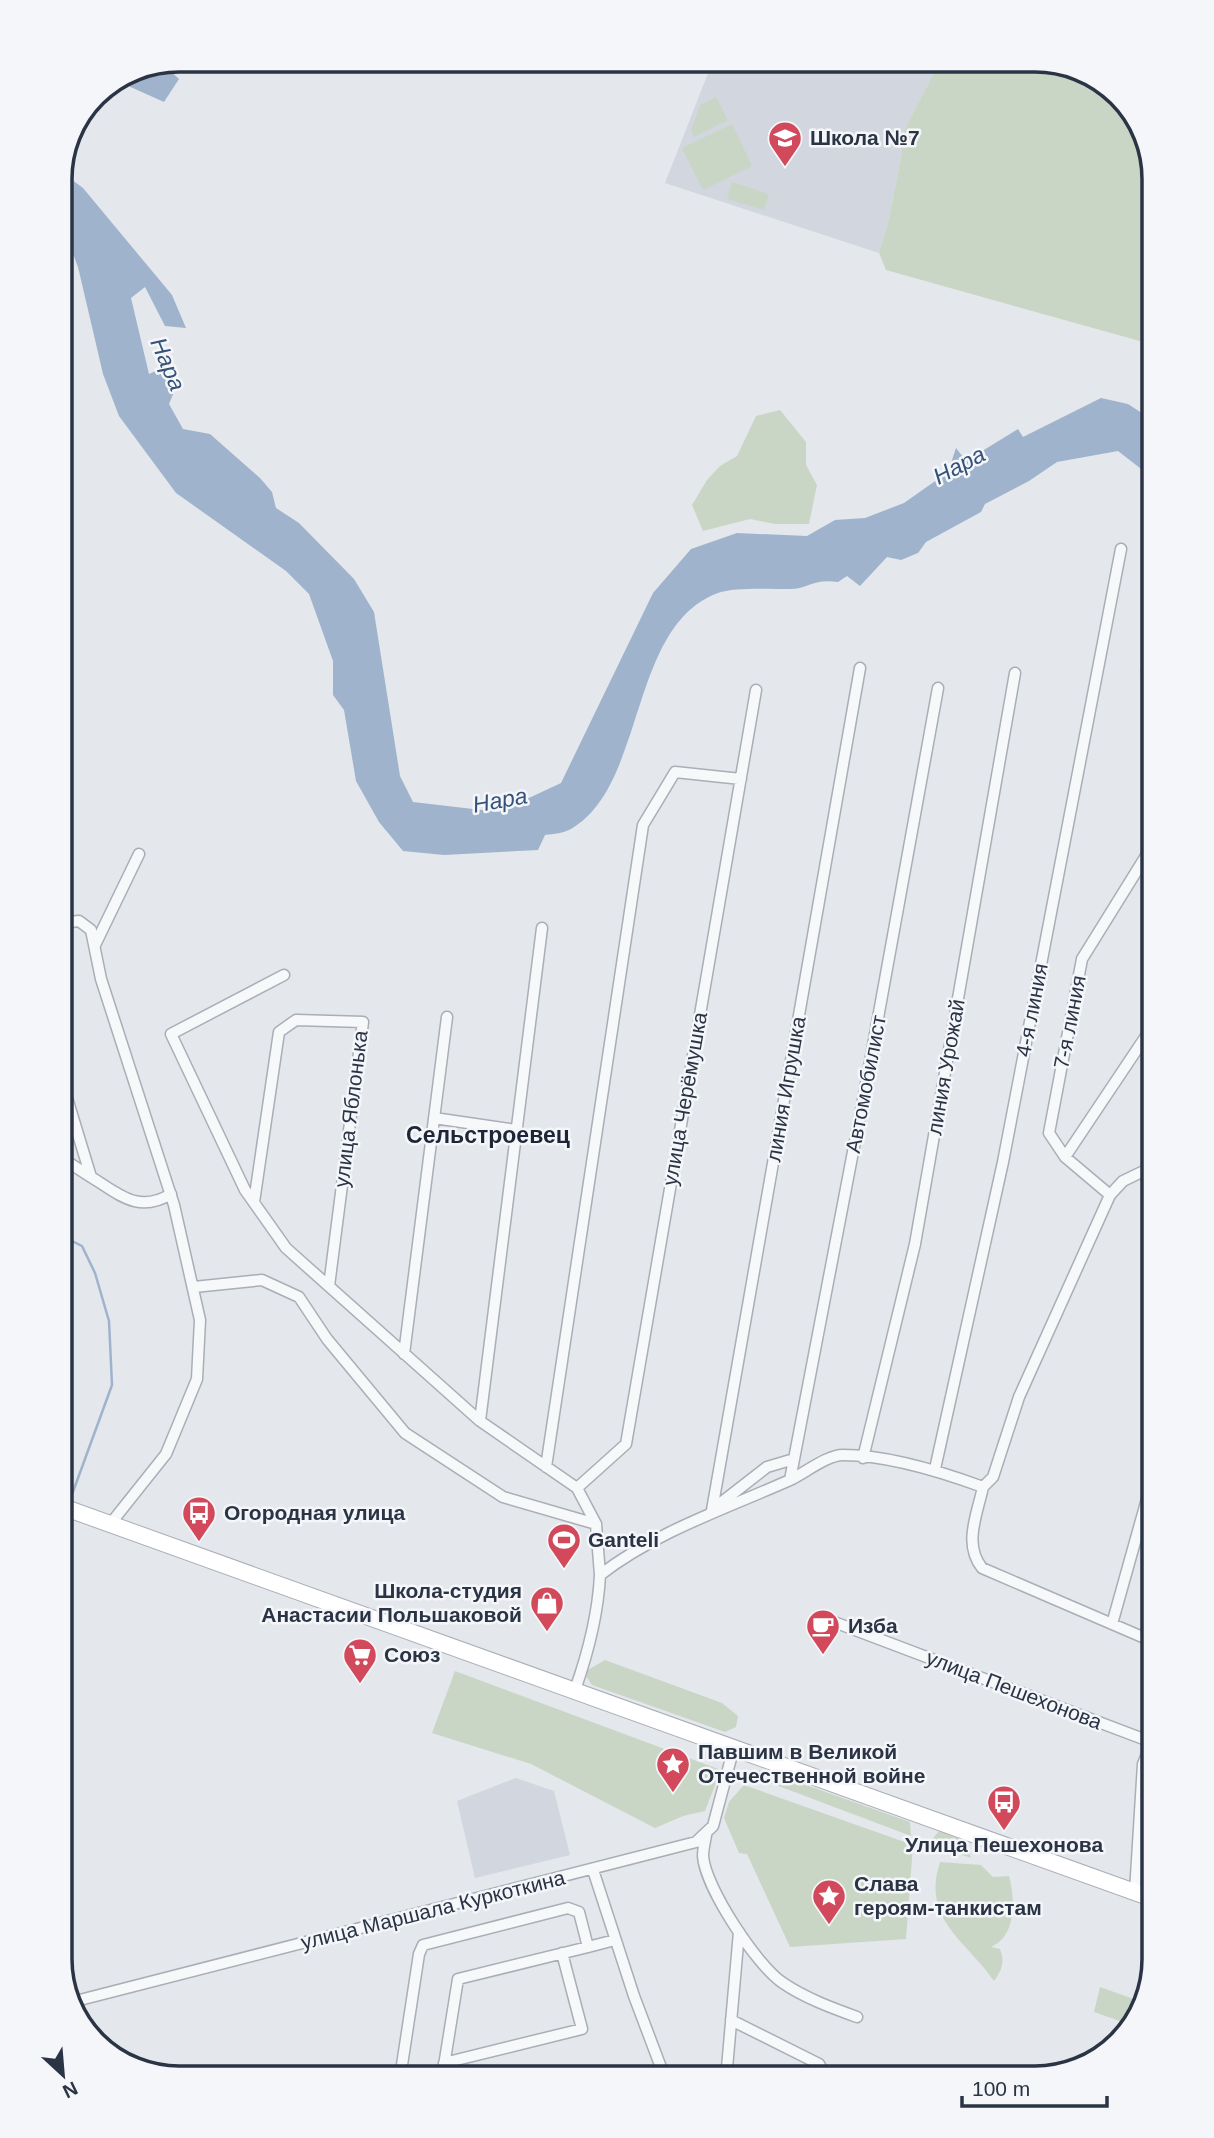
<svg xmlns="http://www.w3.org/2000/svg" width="1214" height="2138" viewBox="0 0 1214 2138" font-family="Helvetica,sans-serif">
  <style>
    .built { fill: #d2d6de }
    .green { fill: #c9d6c5 }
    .water { fill: #9fb4cc }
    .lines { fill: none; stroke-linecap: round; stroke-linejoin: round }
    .stream { stroke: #9fb4cc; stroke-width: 2.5 }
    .street-casing { stroke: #a9aeb7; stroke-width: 13 }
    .secondary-casing { stroke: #a9aeb7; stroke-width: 18 }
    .street { stroke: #f7f8fa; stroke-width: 10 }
    .secondary { stroke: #fff; stroke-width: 16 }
    .labels { text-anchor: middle; stroke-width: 5; stroke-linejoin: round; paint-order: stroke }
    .poi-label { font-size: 21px; font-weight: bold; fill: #2b3445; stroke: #f4f6f9; text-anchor: start }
    .street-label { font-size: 21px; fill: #2b3445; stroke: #f4f6f9 }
    .water-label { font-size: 23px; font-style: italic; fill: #34527a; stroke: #f4f6f9 }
    .neighbourhood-label { font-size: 23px; font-weight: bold; fill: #1d2536; stroke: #f4f6f9 }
    .rim { fill: none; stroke: #2b3445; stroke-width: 3.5 }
  </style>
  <rect width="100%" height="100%" fill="#e4e7ec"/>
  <!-- built -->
  <path class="built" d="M940 61 902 135V152L889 219 879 253 665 183 712 63Z
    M516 1778 554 1791 570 1855 475 1878 457 1801Z"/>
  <!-- green -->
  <path class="green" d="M1043 60 1102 80 1145 133 1154 179V345L886 270 879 253 889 219 902 152V135L940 61Z
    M716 97 728 120 694 137 691 130 700 105Z
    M732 124 752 166 703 190 682 148Z
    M732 182 769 194 764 210 727 199Z
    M780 410 806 442V465L817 485 809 524H775L750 519 703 531 692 505 707 480 720 466 737 456 756 416Z
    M605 1660 722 1703 738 1716 736 1727 725 1732 592 1685 586 1676V1671Z
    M455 1671 721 1770 705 1811 683 1816 655 1828 531 1764 432 1733Z
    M764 1770 910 1822 911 1836 744 1773Z
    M744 1785 913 1845 906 1939 790 1947 747 1854 739 1853 724 1818 729 1802Z
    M939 1831 965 1841 971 1858 929 1843Z
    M940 1862 981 1865 993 1877 1009 1876C1015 1898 1017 1936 991 1947L1000 1949C1005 1962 1002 1970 994 1981 967 1941 921 1920 940 1862Z
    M1100 1987 1142 2002 1134 2026 1094 2012Z"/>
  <!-- water -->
  <path class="water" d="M134 68H167L179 79 164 102 115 80Z
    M60 171 83 188 172 295 186 328 165 326 145 287 131 298 149 374 162 368 176 387 169 404 183 429 210 434 260 478 272 492 276 508 299 523 354 579 374 612 400 776 413 802 499 812 561 783 653 593 691 549 737 533 807 536 835 520 865 518 904 503 948 472 956 448 966 461 1018 429 1023 437 1101 398 1128 404 1154 421V479L1118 451 1057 462 1029 481 985 504 981 512 926 542 918 553 901 560 887 557 860 586 847 576 838 582C812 578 807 590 787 589 769 589 734 587 718 593 628 626 647 785 571 829 564 833 553 834 545 835L538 850 444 855 403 851 379 822 356 781 344 710 333 695V661L309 594 286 571 176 493 119 416 103 374 78 267 60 220Z"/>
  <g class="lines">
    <!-- stream -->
    <path class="stream" d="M60 1235 82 1246 95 1273 109 1321 112 1385 70 1500"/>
    <!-- street casing -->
    <g class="street-casing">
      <path id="street" d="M1147 671 1154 659
        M60 923 79 921 91 930 101 979 174 1205 200 1320 197 1379 166 1454 111 1523
        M95 945 139 854
        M284 975 171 1034 245 1190 286 1248 480 1421 577 1488 596 1524 600 1575
        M60 1075 91 1177C119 1194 138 1214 171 1194
        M434 1118 516 1130
        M60 1157 91 1177
        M1065 1157 1154 1024
        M1110 1195 1065 1157 1049 1133 1082 959 1154 843
        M254 1202 279 1032 296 1020 363 1022 329 1286
        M194 1287 262 1280 299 1297 327 1339 405 1433 503 1497 596 1524
        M404 1354 447 1017
        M480 1421 542 928
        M863 1458 915 1244 1015 673
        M546 1467 643 825 675 772 741 779
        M935 1469 1003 1162 1121 549
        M790 1480 866 1084 938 688
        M983 1487C977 1515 963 1544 982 1568L1154 1642
        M577 1488 626 1444 756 690
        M722 1502 767 1467 794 1459
        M712 1510 860 668
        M834 1622 1154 1743
        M1112 1624 1154 1474
        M575 1690C588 1653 598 1616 600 1575 657 1531 725 1509 790 1480 805 1473 827 1455 843 1455 888 1455 942 1472 983 1487L993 1477 1019 1397 1110 1195 1123 1181 1154 1166
        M706 1835C705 1842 703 1849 703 1856 705 1887 757 1966 783 1983 805 1998 832 2008 857 2017
        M593 1870 634 1996 665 2078
        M1135 1892 1143 1764 1152 1742
        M739 1932 727 2068 748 2078
        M68 2003 696 1842 713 1826 734 1747
        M731 2020 819 2064 827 2078
        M444 2063 582 2029 562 1953
        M400 2078 419 1954 423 1945 568 1908 579 1912 588 1947 615 1940
        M442 2078 458 1979 588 1947
        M607 2078 633 2072 635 2078"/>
    </g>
    <!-- secondary casing -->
    <g class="secondary-casing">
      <path id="secondary" d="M60 1506 1154 1899"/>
    </g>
    <!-- street -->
    <use href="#street" class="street"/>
    <!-- secondary -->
    <use href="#secondary" class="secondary"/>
  </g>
  <!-- icons -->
  <defs>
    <g id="school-pin" transform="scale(1.75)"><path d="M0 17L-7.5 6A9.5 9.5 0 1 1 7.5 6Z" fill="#d1495b" stroke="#f4f6f9"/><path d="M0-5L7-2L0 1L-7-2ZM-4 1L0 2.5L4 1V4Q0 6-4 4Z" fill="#fff"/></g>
    <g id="bus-pin" transform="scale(1.75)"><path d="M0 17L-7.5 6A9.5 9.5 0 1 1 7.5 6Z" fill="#d1495b" stroke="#f4f6f9"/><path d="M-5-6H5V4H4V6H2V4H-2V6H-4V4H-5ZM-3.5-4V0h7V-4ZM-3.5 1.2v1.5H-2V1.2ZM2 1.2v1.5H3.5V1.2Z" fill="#fff"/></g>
    <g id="stadium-pin" transform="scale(1.75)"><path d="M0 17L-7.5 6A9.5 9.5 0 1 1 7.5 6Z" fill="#d1495b" stroke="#f4f6f9"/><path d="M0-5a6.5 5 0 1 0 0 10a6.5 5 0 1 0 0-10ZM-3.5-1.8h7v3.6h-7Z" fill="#fff"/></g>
    <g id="shop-pin" transform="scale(1.75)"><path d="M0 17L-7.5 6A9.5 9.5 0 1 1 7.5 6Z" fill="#d1495b" stroke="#f4f6f9"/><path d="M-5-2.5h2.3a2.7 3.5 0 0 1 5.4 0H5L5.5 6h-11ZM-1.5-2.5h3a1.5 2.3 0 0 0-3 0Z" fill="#fff"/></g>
    <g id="cafe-pin" transform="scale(1.75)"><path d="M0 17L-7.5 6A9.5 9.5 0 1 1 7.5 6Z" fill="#d1495b" stroke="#f4f6f9"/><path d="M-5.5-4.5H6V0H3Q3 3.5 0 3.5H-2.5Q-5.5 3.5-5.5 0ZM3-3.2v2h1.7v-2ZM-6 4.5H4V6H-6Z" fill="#fff"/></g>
    <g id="supermarket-pin" transform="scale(1.75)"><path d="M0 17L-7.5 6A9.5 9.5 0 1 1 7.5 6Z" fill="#d1495b" stroke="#f4f6f9"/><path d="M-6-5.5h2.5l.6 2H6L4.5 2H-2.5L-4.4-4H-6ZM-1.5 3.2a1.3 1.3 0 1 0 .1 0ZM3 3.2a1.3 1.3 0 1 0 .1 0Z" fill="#fff"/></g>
    <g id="sight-pin" transform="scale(1.75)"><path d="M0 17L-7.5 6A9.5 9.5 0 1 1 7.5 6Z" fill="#d1495b" stroke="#f4f6f9"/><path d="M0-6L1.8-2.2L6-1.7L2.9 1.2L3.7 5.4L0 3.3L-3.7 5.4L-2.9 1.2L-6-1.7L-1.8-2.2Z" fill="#fff"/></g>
  </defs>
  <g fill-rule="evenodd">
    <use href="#school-pin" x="785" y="138"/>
    <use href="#bus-pin" x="199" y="1513"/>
    <use href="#stadium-pin" x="564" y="1540"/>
    <use href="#shop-pin" x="547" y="1603"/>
    <use href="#cafe-pin" x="823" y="1626"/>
    <use href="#supermarket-pin" x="360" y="1655"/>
    <use href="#sight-pin" x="673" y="1764"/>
    <use href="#bus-pin" x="1004" y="1802"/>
    <use href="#sight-pin" x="829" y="1896"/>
  </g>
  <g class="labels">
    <!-- poi labels -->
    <g class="poi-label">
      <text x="810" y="145">Школа №7</text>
      <text x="224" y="1520">Огородная улица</text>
      <text x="588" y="1547">Ganteli</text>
      <text x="522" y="1598" text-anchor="end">Школа-студия<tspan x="522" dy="24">Анастасии Польшаковой</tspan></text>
      <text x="848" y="1633">Изба</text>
      <text x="384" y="1662">Союз</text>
      <text x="698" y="1759">Павшим в Великой<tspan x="698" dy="24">Отечественной войне</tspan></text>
      <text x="1004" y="1852" text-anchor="middle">Улица Пешехонова</text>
      <text x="854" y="1891">Слава<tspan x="854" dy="24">героям-танкистам</tspan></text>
    </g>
    <!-- street labels -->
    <g class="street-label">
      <text transform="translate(1032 1010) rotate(-79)" y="7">4-я линия</text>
      <text transform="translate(1070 1022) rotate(-79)" y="7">7-я линия</text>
      <text transform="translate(946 1067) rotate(-80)" y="7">линия Урожай</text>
      <text transform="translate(866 1084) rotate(-79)" y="7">Автомобилист</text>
      <text transform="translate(786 1089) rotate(-80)" y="7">линия Игрушка</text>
      <text transform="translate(685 1099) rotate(-80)" y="7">улица Черёмушка</text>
      <text transform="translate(351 1109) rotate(-83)" y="7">улица Яблонька</text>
      <text transform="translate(1014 1690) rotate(21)" y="7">улица Пешехонова</text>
      <text transform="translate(433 1910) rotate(-14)" y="7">улица Маршала Куркоткина</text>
    </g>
    <!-- water labels -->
    <g class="water-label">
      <text transform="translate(168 364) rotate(67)" y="8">Нара</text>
      <text transform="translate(959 465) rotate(-28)" y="8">Нара</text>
      <text transform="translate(500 800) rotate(-10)" y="8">Нара</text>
    </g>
    <!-- neighbourhood labels -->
    <g class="neighbourhood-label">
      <text x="488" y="1143">Сельстроевец</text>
    </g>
  </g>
  <!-- crop -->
  <path d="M0 0H1214V2138H0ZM179 72H1035A107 107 0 0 1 1142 179V1959A107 107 0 0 1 1035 2066H179A107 107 0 0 1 72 1959V179A107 107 0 0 1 179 72Z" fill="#f4f6f9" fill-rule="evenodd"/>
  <path class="rim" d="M179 72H1035A107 107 0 0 1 1142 179V1959A107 107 0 0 1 1035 2066H179A107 107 0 0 1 72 1959V179A107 107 0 0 1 179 72Z"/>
  <!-- north arrow -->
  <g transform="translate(63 2075) rotate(154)" stroke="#f4f6f9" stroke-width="5" paint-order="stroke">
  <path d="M0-5L12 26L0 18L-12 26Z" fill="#2b3445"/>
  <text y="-10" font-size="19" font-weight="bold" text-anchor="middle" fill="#2b3445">N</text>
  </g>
  <!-- scale -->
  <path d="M962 2096v10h145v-10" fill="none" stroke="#2b3445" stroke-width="3.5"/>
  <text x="972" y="2096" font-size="21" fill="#2b3445" stroke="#f4f6f9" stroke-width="5" paint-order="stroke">100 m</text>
</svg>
